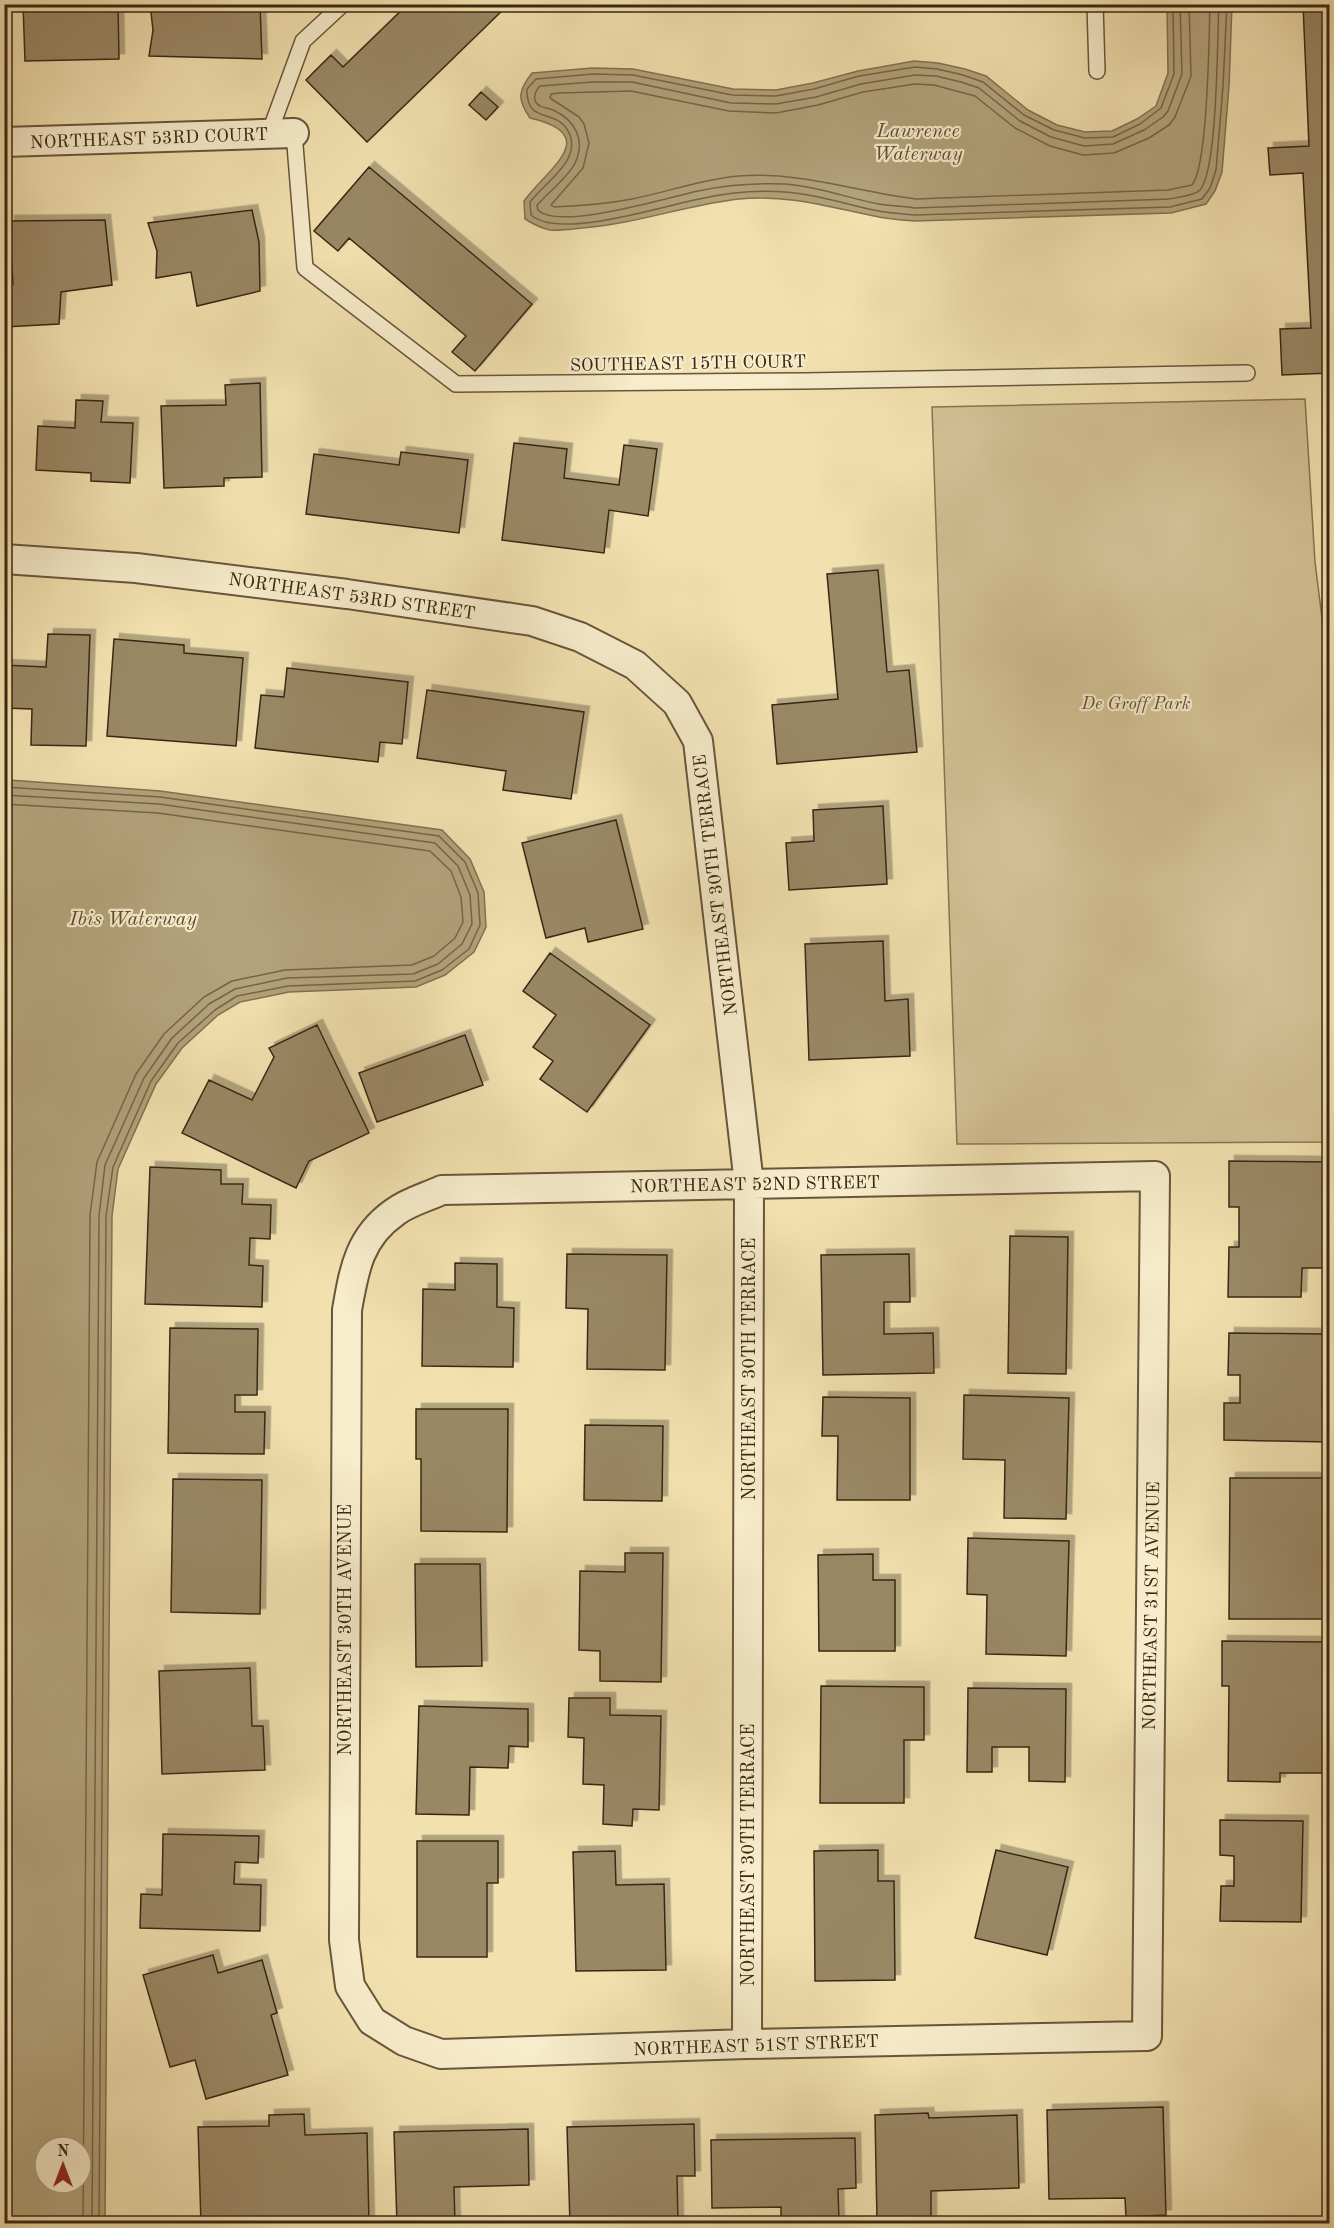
<svg xmlns="http://www.w3.org/2000/svg" width="1334" height="2228" viewBox="0 0 1334 2228" font-family="'Old Standard TT',serif">
  <style>
    .green { fill: #d3c195; stroke: #867454; stroke-width: 1.5 }
    .water { fill: #b3a27a; stroke: #837151; stroke-width: 1.5; fill-rule: evenodd }
    .lines { fill: none; stroke-linecap: round; stroke-linejoin: round }
    .shore { stroke: #766447; stroke-width: 1.5 }
    .building { fill: #9a8865; stroke: #3a2714; stroke-width: 1.5; filter: url(#shadow) }
    .lane-casing { stroke: #68563b; stroke-width: 18 }
    .street-casing { stroke: #68563b; stroke-width: 32 }
    .lane { stroke: #f7eccb; stroke-width: 15 }
    .street { stroke: #f7eccb; stroke-width: 28 }
    .labels { text-anchor: middle; stroke-width: 4.5; stroke-linejoin: round; paint-order: stroke }
    .street-label { font-size: 18px; fill: #3a2714; stroke: #f7eccb }
    .park-label { font-size: 18px; font-style: italic; fill: #604e34; stroke: #f7eccb }
    .water-label { font-size: 20px; font-style: italic; fill: #5e4c33; stroke: #f7eccb }
  </style>
  <defs>
    <filter id="shadow"><feDropShadow dx="5.5" dy="-5.5" stdDeviation="0" flood-color="#0004"/></filter>
  </defs>
  <rect width="100%" height="100%" fill="#f2e1af"/>
  <filter id="stains"><feTurbulence type="fractalNoise" baseFrequency=".00333" numOctaves="4"/><feColorMatrix values="0 0 0 0 .2 0 0 0 0 .09 0 0 0 0 .02 0 0 0 .5 -.17"/></filter>
  <radialGradient id="worn" r=".72"><stop offset=".6" stop-color="#630" stop-opacity="0"/><stop offset="1" stop-color="#630" stop-opacity=".3"/></radialGradient>
  <!-- green -->
  <path class="green" d="M1305 399 1315 562 1330 682 1329 1142 957 1144 932 407Z"/>
  <!-- water -->
  <path class="water" d="M1167 5H1232L1229 86 1222 172 1215 191 1206 204 1171 213 915 221C901 220 887 219 874 216 829 207 786 194 739 199 686 205 636 224 582 228 572 229 560 231 550 230 541 228 533 224 525 219L524 201C547 169 604 135 530 118 517 99 518 91 532 73L593 68 633 69 733 89 776 90 813 83 858 71 892 65 914 61 938 63 965 69 986 76 1028 110 1057 125 1085 132 1112 131 1137 119 1156 106 1168 73Z
    M9 780 160 791 442 830 470 859 484 892 486 927 474 952 445 975 416 987 289 992 240 1002 218 1015 182 1048 156 1084 118 1169 112 1216 105 2223H5L4 782ZM45 2147H81V2183H45Z"/>
  <g class="lines">
    <!-- shore -->
    <path class="shore" d="M1173 4 1174 74 1161 108 1140 124 1113 137 1085 138 1054 130 1024 115 983 82 963 75 937 69 915 67 859 76 814 89 776 96 732 95 633 75 593 74 536 79 527 89C526 127 559 106 570 135 580 162 544 183 530 202L531 215C560 240 663 206 699 199 727 193 757 190 785 192 816 194 845 204 874 210 888 213 902 214 915 215L1170 207 1202 199 1210 188 1216 170 1223 86 1227 4
      M1180 4 1182 74 1168 111 1163 117 1144 130 1113 144 1084 146 1051 137 1020 121 979 88 961 82 936 76 915 75 861 84 816 97 776 104 731 103 632 82H593L540 86C535 91 531 101 540 106 543 108 549 108 553 110 575 120 586 140 575 163 570 175 550 191 541 201L537 205 538 210C559 231 669 197 698 191 726 185 756 183 785 184 817 186 847 198 879 204 891 206 903 206 915 208L1169 199C1178 197 1194 196 1200 190 1218 169 1217 38 1219 4
      M1189 4 1191 76 1175 117 1169 125 1149 138 1114 153 1083 155 1050 146 1015 128 975 96 934 85 915 84 863 92 818 105 776 113 729 111 631 91 559 93 551 94 550 98 579 117 584 124 589 143 583 168 551 205 554 207C580 206 606 204 632 199 668 192 702 179 739 176 800 171 856 192 916 199L1168 190 1192 185C1208 166 1209 36 1210 4
      M4 787 160 797 439 836 465 862 478 893 480 925 469 949 442 970 415 981 288 986 237 996 215 1010 178 1043 151 1081 113 1167 106 1216 99 2224
      M4 795 159 804 435 843 458 866 470 895 472 924 462 944 438 964 413 974 287 978 235 989 209 1004 172 1038 144 1078 105 1165 99 1216 92 2224
      M4 804 158 813 430 851 451 871 461 897 463 922 455 938 434 956 412 965 285 970 232 981 204 997 164 1034 136 1074 97 1162 90 1215 83 2224"/>
  </g>
  <!-- building -->
  <path class="building" d="M23 4H118L119 59 25 61Z
    M150 4H260L262 59 149 56 153 30Z
    M408 4H509L367 142 306 80 331 55 343 67Z
    M1303 4H1330V373L1282 375 1280 329 1311 328 1303 173 1270 175 1268 148 1309 146Z
    M481 92 498 107 486 120 469 105Z
    M369 167 532 304 475 371 452 352 466 336 349 238 338 251 314 231Z
    M252 210 259 242 260 291 197 306 191 272 156 278 157 251 148 223Z
    M105 220 112 285 61 292 59 324 4 327V287L13 284 9 221Z
    M260 383 262 477 224 478V486L164 488 161 406 226 405 225 385Z
    M76 400 103 401 101 422 133 423 130 483 91 481V473L36 470 38 426 75 428Z
    M514 443 567 449 564 478 619 485 624 445 657 449 648 516 609 510 604 553 502 540Z
    M401 452 468 460 459 533 306 514 314 454 399 465Z
    M878 570 887 672 909 670 917 752 777 764 772 705 838 699 827 574Z
    M48 634 90 635 86 746 31 745 32 709 4 708V665L46 667Z
    M114 639 184 645V653L243 658 236 746 107 736Z
    M287 668 408 682 402 744 380 742 378 762 255 748 261 695 284 697Z
    M427 690 584 712 571 799 503 790 506 771 417 758Z
    M883 806 887 884 789 890 786 843 814 841 813 810Z
    M616 820 643 929 588 942 585 928 546 938 522 843Z
    M883 941 885 1001 908 999 910 1056 809 1060 805 944Z
    M550 953 650 1025 587 1112 540 1079 553 1061 533 1047 556 1015 523 991Z
    M317 1025 369 1133 309 1161 296 1188 182 1133 209 1080 252 1100 274 1057 269 1048Z
    M465 1035 483 1085 377 1122 359 1073Z
    M1229 1161 1329 1162 1328 1268H1302L1301 1297H1228L1229 1247H1239V1207H1229Z
    M150 1167 221 1170V1184H243L242 1204 271 1205 270 1239 250 1238 249 1265 263 1266 262 1307 145 1304Z
    M1010 1236 1068 1237 1066 1374 1008 1373Z
    M567 1254 667 1255 665 1370 587 1369 588 1309 566 1308Z
    M909 1254 910 1302H884V1334L933 1333 934 1373 823 1375 821 1255Z
    M455 1263 497 1264V1307L514 1308 513 1367 422 1366 423 1289 455 1290Z
    M170 1328 258 1329 257 1395H235V1412H265L264 1454 168 1453Z
    M1229 1333 1324 1334 1322 1406H1330V1442L1224 1440V1403H1240V1375H1228Z
    M964 1395 1069 1398 1066 1519 1004 1518 1005 1460 963 1459Z
    M823 1397 910 1398V1500H837L838 1436H822Z
    M416 1409H508L507 1532 421 1531V1459H416Z
    M585 1425 663 1426 662 1501 584 1500Z
    M1230 1478H1330L1327 1619H1229Z
    M173 1479 262 1480 260 1614 171 1612Z
    M968 1538 1069 1541 1066 1656 986 1654 987 1595 967 1594Z
    M625 1553H663L661 1682 600 1681V1651L579 1650 580 1571 625 1572Z
    M873 1554V1580H895V1651H819L818 1555Z
    M415 1564H480L482 1666 416 1667Z
    M1222 1641 1330 1642V1773H1280V1782L1228 1781 1229 1686H1222Z
    M250 1668 252 1726H263L265 1770 162 1774 159 1671Z
    M821 1686 924 1687V1740H904V1803H820Z
    M968 1688 1066 1689 1065 1782 1029 1781V1747H992V1772H967Z
    M569 1698H610V1715L661 1716 659 1810 633 1809 632 1826 603 1824 604 1785 583 1784 584 1738 568 1737Z
    M419 1706 528 1709V1747L509 1746 508 1768 470 1767 469 1815 416 1814Z
    M1220 1820 1303 1821 1301 1922 1220 1921 1221 1886H1234V1856L1220 1855Z
    M163 1834 259 1836 258 1863 235 1862 234 1884 261 1885 260 1931 140 1928 141 1894 162 1895Z
    M417 1841H498V1883H487V1957H417Z
    M878 1850V1881H894L895 1980 815 1981 814 1851Z
    M996 1850 1068 1867 1047 1955 975 1938Z
    M615 1851 616 1885 664 1884 666 1970 576 1971 573 1852Z
    M213 1955 218 1973 262 1960 277 2013 271 2015 288 2075 206 2099 195 2060 170 2067 143 1975Z
    M1163 2107 1166 2215 1126 2217 1125 2198 1049 2199 1047 2110Z
    M928 2113 929 2118 1017 2115 1019 2188 931 2191V2220L877 2221 875 2115Z
    M304 2114 305 2135 367 2133 369 2224H201L198 2127 269 2126V2115Z
    M694 2124 695 2176H677L678 2223 570 2224 567 2127Z
    M528 2129 529 2185 454 2187 455 2224H397L394 2132Z
    M855 2138 856 2188 838 2189 839 2221 781 2222V2207L712 2208 711 2140Z"/>
  <g class="lines">
    <!-- lane casing -->
    <g class="lane-casing">
      <path id="lane" d="M1095 4 1097 71
        M294 133 305 268 456 384 805 381 1247 373
        M269 134 303 41 343 4"/>
    </g>
    <!-- street casing -->
    <g class="street-casing">
      <path id="street" d="M4 142 294 133
        M4 559 136 568 347 594 532 621 580 637 635 665 677 703 698 741 749 1184 747 2044
        M1155 1176 1147 2036 747 2044 441 2054 404 2041 372 2021 350 1986 344 1940 347 1310C354 1270 359 1237 395 1212 408 1202 427 1197 442 1190Z"/>
    </g>
    <!-- lane -->
    <use href="#lane" class="lane"/>
    <!-- street -->
    <use href="#street" class="street"/>
  </g>
  <g class="labels">
    <!-- street labels -->
    <g class="street-label">
      <text transform="translate(149 138) rotate(-2)" y="6">NORTHEAST 53RD COURT</text>
      <text transform="translate(688 363) rotate(-1)" y="6">SOUTHEAST 15TH COURT</text>
      <text transform="translate(352 596) rotate(8)" y="6">NORTHEAST 53RD STREET</text>
      <text transform="translate(715 885) rotate(-97)" y="6">NORTHEAST 30TH TERRACE</text>
      <text transform="translate(755 1184) rotate(-1)" y="6">NORTHEAST 52ND STREET</text>
      <text transform="translate(749 1369) rotate(-90)" y="6">NORTHEAST 30TH TERRACE</text>
      <text transform="translate(1151 1606) rotate(-89)" y="6">NORTHEAST 31ST AVENUE</text>
      <text transform="translate(345 1630) rotate(-90)" y="6">NORTHEAST 30TH AVENUE</text>
      <text transform="translate(748 1855) rotate(-90)" y="6">NORTHEAST 30TH TERRACE</text>
      <text transform="translate(756 2045) rotate(-2)" y="6">NORTHEAST 51ST STREET</text>
    </g>
    <!-- park labels -->
    <g class="park-label">
      <text x="1136" y="709">De Groff Park</text>
    </g>
    <!-- water labels -->
    <g class="water-label">
      <text x="918" y="137">Lawrence<tspan x="918" dy="23">Waterway</tspan></text>
      <text x="133" y="925">Ibis Waterway</text>
    </g>
  </g>
  <!-- margin -->
  <rect width="1334" height="2228" fill="none" stroke="#f2e1af" stroke-width="24"/>
  <rect x="6" y="6" width="1322" height="2216" fill="none" stroke="#3a2714" stroke-width="3"/>
  <rect x="12" y="12" width="1310" height="2204" fill="none" stroke="#3a2714" stroke-width="1.5"/>
  <!-- north arrow -->
  <g transform="translate(63 2165)"><circle r="28" fill="#f7eccb" stroke="#ab9d82" stroke-width="1.5"/>
  <path d="M0-4.5L10 22L0 15L-10 22Z" fill="#8f2418"/>
  <text y="-9" font-size="16" font-weight="bold" text-anchor="middle" fill="#3a2714">N</text>
  </g>
  <rect width="100%" height="100%" filter="url(#stains)"/>
  <rect width="100%" height="100%" fill="url(#worn)"/>
</svg>
